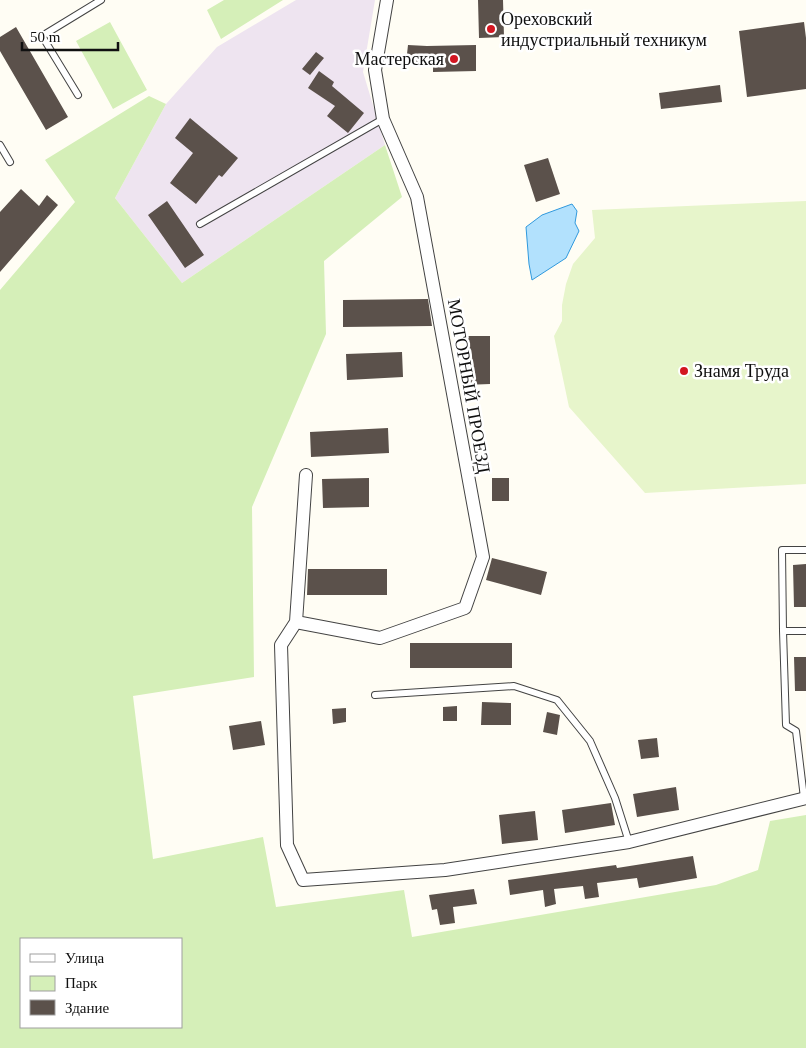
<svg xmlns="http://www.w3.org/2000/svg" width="806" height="1048" viewBox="0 0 806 1048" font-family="Georgia,serif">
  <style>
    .industrial { fill: #eee4f0 }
    .green { fill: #d5efb8; fill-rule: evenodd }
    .pitch { fill: #e7f5cb }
    .water { fill: #b2e1fd; stroke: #3099dd }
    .building { fill: #5b514b }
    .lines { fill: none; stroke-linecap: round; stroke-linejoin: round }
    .service-casing { stroke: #434343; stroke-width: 8 }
    .minor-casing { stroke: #434343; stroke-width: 14 }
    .service { stroke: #fff; stroke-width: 6 }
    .minor { stroke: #fff; stroke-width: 12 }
    .poi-dot { fill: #d31621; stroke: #fff; stroke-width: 2 }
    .labels { text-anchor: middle; stroke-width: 5; stroke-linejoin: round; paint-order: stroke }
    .poi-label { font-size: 18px; fill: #101010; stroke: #fff; text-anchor: start }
    .street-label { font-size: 18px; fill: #101010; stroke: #fff }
  </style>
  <rect width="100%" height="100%" fill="#fffdf4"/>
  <!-- industrial -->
  <path class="industrial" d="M296 0H375L363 72 385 145 182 283 115 198 166 104 217 47Z"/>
  <!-- green -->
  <path class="green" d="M224 0H283L221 39 207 10Z
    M110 22 147 90 113 109 76 41Z
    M149 96 166 104 115 198 182 283 385 145 402 197 324 261 326 334 252 507 254 677 133 696 153 859 263 837 276 907 404 890 412 937 716 885 758 870 770 821 806 815V1048H0V290L75 202 45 160ZM21 939H181V1027H21Z"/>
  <!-- pitch -->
  <path class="pitch" d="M806 201V484L645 493 569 407 554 336 562 321V305L566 284 573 264 595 238 592 210Z"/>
  <!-- water -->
  <path class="water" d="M572 204 577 211 575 223 579 231 566 258 532 280 529 264 526 227 542 215Z"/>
  <!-- building -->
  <path class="building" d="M478 0H503L504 37 479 38Z
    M804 22 806 38V89L747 97 739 31Z
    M16 27 68 117 46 130 0 51V37Z
    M408 45 427 46 476 45V71L433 72V65L406 63Z
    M316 52 324 58 310 75 302 69Z
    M319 71 334 82 332 86 364 113 348 133 327 116 335 106 308 88Z
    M720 85 722 102 661 109 659 93Z
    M190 118 238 158 222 177 219 175 196 204 170 183 193 153 175 138Z
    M548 158 560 194 536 202 524 165Z
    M21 189 39 206 47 195 58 205 0 272V212Z
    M167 201 204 255 185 268 148 215Z
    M428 299 432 326 343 327V300Z
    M465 336H490V384L465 385Z
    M402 352 403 377 347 380 346 354Z
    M388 428 389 453 311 457 310 432Z
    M369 478V507L323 508 322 479Z
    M492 478H509V501H492Z
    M492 558 547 572 541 595 486 580Z
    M806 564V607H794L793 565Z
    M308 569H387V595H307Z
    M410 643H512V668H410Z
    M794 657H806V691H795Z
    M482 702 511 703V725H481Z
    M457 706V721H443V707Z
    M346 708V722L333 724 332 709Z
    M547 712 560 715 557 735 543 732Z
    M261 721 265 745 233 750 229 726Z
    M657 738 659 757 641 759 638 740Z
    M676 787 679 810 637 817 633 794Z
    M611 803 615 825 565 833 562 810Z
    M535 811 538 840 502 844 499 815Z
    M693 856 697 878 639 888 637 878 597 883 599 897 585 899 583 886 554 889 556 904 545 907 543 890 510 895 508 880 616 865 617 868Z
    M474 889 477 904 453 907 455 923 440 925 437 909 432 910 429 895Z"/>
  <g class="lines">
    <!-- service casing -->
    <g class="service-casing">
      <path id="service" d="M78 95 42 36 101 0
        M0 145 10 162
        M200 224 383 119
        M806 550H782L783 631H806
        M783 631 786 725 796 731 804 798
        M375 695 514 686 557 700 590 741 615 798 629 842"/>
    </g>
    <!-- minor casing -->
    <g class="minor-casing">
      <path id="minor" d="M306 475 296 622 281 645 287 845 303 880 445 870 629 842 806 798
        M296 622 380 638 465 608 483 557 417 197 383 119 375 70 387 0"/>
    </g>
    <!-- service -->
    <use href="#service" class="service"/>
    <!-- minor -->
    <use href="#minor" class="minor"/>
  </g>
  <!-- markers -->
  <g class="poi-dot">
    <circle cx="491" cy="29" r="5"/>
    <circle cx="454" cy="59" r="5"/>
    <circle cx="684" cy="371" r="5"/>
  </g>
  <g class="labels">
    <!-- poi labels -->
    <g class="poi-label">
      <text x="501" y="25">Ореховский<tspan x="501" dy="21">индустриальный техникум</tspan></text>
      <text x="444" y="65" text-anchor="end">Мастерская</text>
      <text x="694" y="377">Знамя Труда</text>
    </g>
    <!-- street labels -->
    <g class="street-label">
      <text transform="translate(469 386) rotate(80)" y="6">МОТОРНЫЙ ПРОЕЗД</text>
    </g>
  </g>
  <!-- legend -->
  <rect x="20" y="938" width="162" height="90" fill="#ffffff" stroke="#9f9f9f"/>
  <rect x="30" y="954" width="25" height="8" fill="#ffffff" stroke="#9f9f9f"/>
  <text x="65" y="963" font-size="15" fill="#101010">Улица</text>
  <rect x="30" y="976" width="25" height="15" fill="#d5efb8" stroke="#9f9f9f"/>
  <text x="65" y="988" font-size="15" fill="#101010">Парк</text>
  <rect x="30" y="1000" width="25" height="15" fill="#5b514b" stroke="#9f9f9f"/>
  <text x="65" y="1013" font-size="15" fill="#101010">Здание</text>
  <!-- scale -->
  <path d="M22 42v8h96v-8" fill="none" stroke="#101010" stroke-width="2.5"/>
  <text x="30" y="42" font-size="15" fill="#101010" stroke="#ffffff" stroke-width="4" paint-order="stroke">50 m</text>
</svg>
